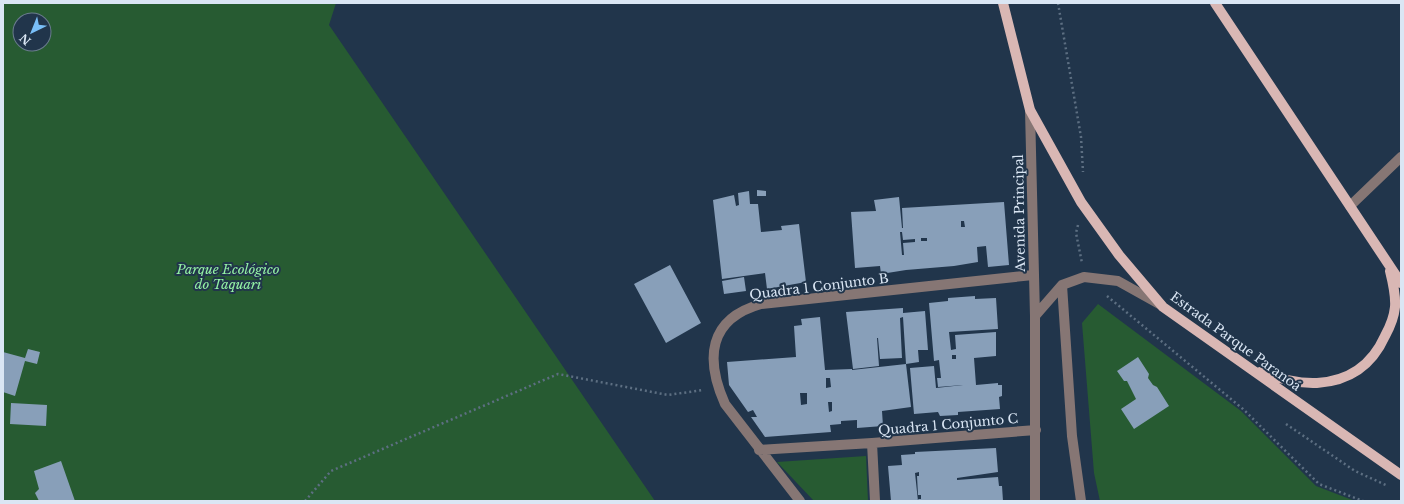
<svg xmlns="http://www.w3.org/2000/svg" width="1404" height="504" viewBox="0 0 1404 504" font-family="'Libre Baskerville',serif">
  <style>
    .green { fill: #275b32; fill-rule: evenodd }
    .building { fill: #889fb9; fill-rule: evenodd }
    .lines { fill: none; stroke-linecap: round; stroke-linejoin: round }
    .path { stroke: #5d6f82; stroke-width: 2.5; stroke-dasharray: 2 3; stroke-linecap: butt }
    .minor { stroke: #867674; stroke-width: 10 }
    .major { stroke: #d9b7b4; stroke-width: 10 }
    .labels { text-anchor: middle; stroke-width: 4; stroke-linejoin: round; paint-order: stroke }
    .street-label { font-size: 13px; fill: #dae6f4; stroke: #21354b }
    .park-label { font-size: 13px; font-style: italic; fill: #94f2a4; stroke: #21354b }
  </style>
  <rect width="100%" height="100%" fill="#21354b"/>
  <!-- green -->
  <path class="green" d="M3 3H336L329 25 655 501H3ZM20 20H44V44H20Z
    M1098 304 1241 411 1316 486 1355 501H1100L1094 473 1082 323Z
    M866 456 868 501H814L777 462Z"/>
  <!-- building -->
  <path class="building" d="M757 190 766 191V196H757Z
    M749 191 750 204H758L761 232 782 230 781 226 799 224 806 282 767 289 765 273 722 279 713 200 734 195 736 206 739 205 738 193Z
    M899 197 902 228H903L902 208 1004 202 1009 265 988 267 986 246 977 247 978 262 954 266 906 270 881 274 880 266 855 268 851 212 876 211 874 200ZM961 221H964L965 227H961ZM900 232H902L903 240 915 239V242L903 243 904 255H902ZM921 238H927V241H921Z
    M670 265 701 323 666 343 634 284Z
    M744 277 746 291 724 294 722 281Z
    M975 296V299L996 298 998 329 949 332 951 350 956 349 955 335 996 332V356L974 358 976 385 998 383V385H1002V396L999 397 1000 409 958 412V415L940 416 938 412 914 414 910 368 934 366 936 388 963 385 938 387 937 378H941L939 360 934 361 929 303 948 301V298ZM952 355H956V359H952Z
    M903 308V313L925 311 928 350H918L919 362 906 364 903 317 900 318 902 358 880 359 878 338H877L879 366 853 369 846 312Z
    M820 317 825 370 852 369V370L906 364 911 407 882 411 883 426 857 428V420L841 421V424L830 425 831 432 765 437 751 417H757L753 410 748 412 729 385 727 362 796 357 794 326 802 325 801 319ZM826 378H830L831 387 826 388ZM800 393H807V404L801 405ZM828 402H832V411L829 412Z
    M28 349 40 352 37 364 25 361 15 396 3 392V352L25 358Z
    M1138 357 1149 374 1148 378 1153 385 1157 387 1169 406 1134 429 1121 409 1136 399 1127 381H1124L1117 371Z
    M11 403 47 405 46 426 10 424Z
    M996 448 998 472 957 478V480L998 477 999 486H1002L1003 501H919L918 499H921V495H918L917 476H919V472L915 473 918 501H891L888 466 902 465 901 455 915 454V452Z
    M61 461 75 501H39L35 493 39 489 34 471Z"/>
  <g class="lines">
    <!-- path -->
    <path class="path" d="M1058 3 1081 137 1083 172
      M1078 225 1076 233 1082 263
      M1107 296 1243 409 1319 484 1363 501
      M1286 424 1355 471 1388 486
      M305 501 331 471 558 374 668 395 703 390"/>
    <!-- minor -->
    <path class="minor" d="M1030 110 1035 316V501
      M1350 206 1401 157
      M1062 285 1072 436 1081 501
      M1035 316 1062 285 1084 277 1118 281 1161 305
      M872 443 875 501
      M759 450 872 443 1036 430
      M800 501 725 404C705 359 708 319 761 304L1033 275"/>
    <!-- major -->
    <path class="major" d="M1003 3 1030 110 1081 202 1119 255 1163 307 1401 475
      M1215 3 1401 283
      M1260 372C1279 378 1297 384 1317 383 1349 381 1372 365 1385 336 1390 327 1394 317 1395 307 1396 295 1393 283 1390 271"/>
  </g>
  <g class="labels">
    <!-- street labels -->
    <g class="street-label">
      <text transform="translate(1019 213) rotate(-91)" y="5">Avenida Principal</text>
      <text transform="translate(819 286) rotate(-7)" y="5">Quadra 1 Conjunto B</text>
      <text transform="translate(1236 341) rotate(36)" y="5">Estrada Parque Paranoá</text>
      <text transform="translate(948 424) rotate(-5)" y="5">Quadra 1 Conjunto C</text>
    </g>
    <!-- park labels -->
    <g class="park-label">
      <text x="228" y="274">Parque Ecológico<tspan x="228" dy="15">do Taquari</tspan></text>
    </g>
  </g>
  <!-- border -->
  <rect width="1404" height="504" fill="none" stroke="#dae6f4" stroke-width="8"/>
  <!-- north arrow -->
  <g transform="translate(32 32) rotate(223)"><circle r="19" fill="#21354b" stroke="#6b7c8f"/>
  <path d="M0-3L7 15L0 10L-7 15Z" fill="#79bff8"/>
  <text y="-6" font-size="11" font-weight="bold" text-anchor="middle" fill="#dae6f4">N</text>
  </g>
</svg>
